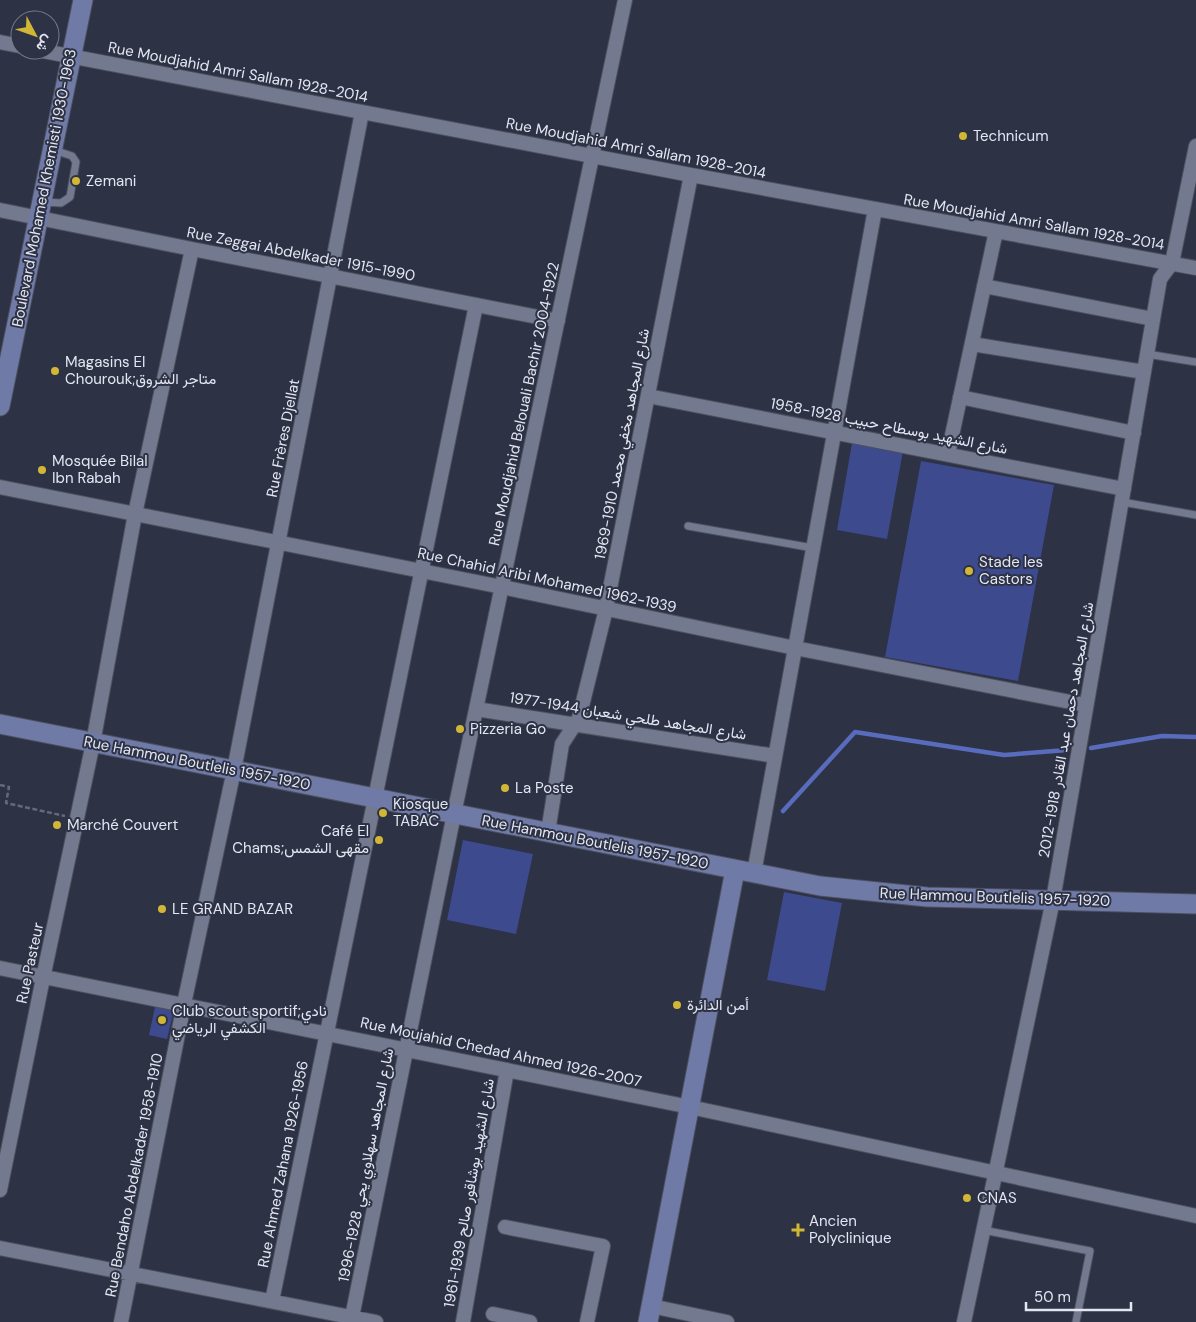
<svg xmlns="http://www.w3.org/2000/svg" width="1196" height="1322" viewBox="0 0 1196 1322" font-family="'DM Sans',Vazirmatn,sans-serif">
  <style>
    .green { fill: #3d4a8e }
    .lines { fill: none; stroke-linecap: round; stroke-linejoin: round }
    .stream { stroke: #596bbc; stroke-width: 4.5 }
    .service-casing { stroke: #4b4f5e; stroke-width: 9 }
    .minor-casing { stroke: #4b4f5e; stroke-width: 16 }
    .secondary-casing { stroke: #4b4f5e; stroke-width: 21 }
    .path { stroke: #65697a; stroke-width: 2.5; stroke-dasharray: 5 2.5; stroke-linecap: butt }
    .service { stroke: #73798e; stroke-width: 7 }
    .minor { stroke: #73798e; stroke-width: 14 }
    .secondary { stroke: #707aa6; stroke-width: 19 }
    .poi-dot { fill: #d2b635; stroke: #2d3244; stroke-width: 2 }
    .labels { text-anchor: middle; stroke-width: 4; stroke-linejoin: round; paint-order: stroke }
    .street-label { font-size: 15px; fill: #e3e6f2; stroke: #2d3244 }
    .poi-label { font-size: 15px; fill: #e3e6f2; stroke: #2d3244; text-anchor: start }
  </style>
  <rect width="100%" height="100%" fill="#2d3244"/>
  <!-- green -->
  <path class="green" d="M852 443 903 451 887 539 837 530Z
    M921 461 1054 485 1018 681 885 657Z
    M463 840 533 854 516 934 447 920Z
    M784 892 842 903 825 991 767 980Z
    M156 1002 175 1006 167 1039 149 1035Z"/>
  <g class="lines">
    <!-- stream -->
    <path class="stream" d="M1091 748 1162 736 1196 737
      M783 811 855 732 1004 755 1067 750"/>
    <!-- service casing -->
    <g class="service-casing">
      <path id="service" d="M44 202 61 203 70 197 76 162 72 156 54 150
        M1147 354 1196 362
        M1122 502 1196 515
        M688 526 813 548
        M983 1230 1090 1251 1076 1322"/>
    </g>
    <!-- minor casing -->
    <g class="minor-casing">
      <path id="minor" d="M0 42 20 46
        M38 50 691 175 1196 268
        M0 210 192 249 558 321
        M984 286 1153 319
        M972 344 1144 372
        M648 396 1124 489
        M960 397 1134 433
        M948 454 996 231
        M0 487 502 587 795 648 1086 705
        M476 709 775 756
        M548 832 562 744 579 718 606 609 691 175
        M754 873 875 209
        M0 968 690 1107 1196 1216
        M0 1190 43 978 93 743 135 514 192 249
        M505 1227 603 1246 587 1322
        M0 1248 376 1322
        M272 1301 476 305
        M651 1306 727 1322
        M493 1314 530 1322
        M352 1317 454 814 625 0
        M121 1322 184 1004 234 770 362 112
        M463 1322 507 1070
        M964 1322 1053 900 1160 279 1172 263 1196 146"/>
    </g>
    <!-- secondary casing -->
    <g class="secondary-casing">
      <path id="secondary" d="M0 406 83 0
        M0 724 820 886 927 897 1196 904
        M648 1322 735 870"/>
    </g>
    <!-- path -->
    <path class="path" d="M0 785 9 787 6 803 65 816"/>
    <!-- service -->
    <use href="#service" class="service"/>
    <!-- minor -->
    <use href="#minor" class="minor"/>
    <!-- secondary -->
    <use href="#secondary" class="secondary"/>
  </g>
  <!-- markers -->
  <g class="poi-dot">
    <circle cx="963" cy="136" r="5"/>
    <circle cx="76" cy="181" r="5"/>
    <circle cx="55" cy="371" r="5"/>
    <circle cx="42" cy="470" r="5"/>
    <circle cx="969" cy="571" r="5"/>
    <circle cx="460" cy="729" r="5"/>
    <circle cx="505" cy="788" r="5"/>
    <circle cx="383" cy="813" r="5"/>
    <circle cx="57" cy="825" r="5"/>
    <circle cx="379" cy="840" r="5"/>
    <circle cx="162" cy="909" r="5"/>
    <circle cx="677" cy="1005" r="5"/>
    <circle cx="162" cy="1020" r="5"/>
    <circle cx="967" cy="1198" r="5"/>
    <path d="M795.5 1222.5h5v5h5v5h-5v5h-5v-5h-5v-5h5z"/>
  </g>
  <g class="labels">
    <!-- street labels -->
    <g class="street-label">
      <text transform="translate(238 72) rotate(11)" y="5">Rue Moudjahid Amri Sallam 1928-2014</text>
      <text transform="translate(636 148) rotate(11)" y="5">Rue Moudjahid Amri Sallam 1928-2014</text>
      <text transform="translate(44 188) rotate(-79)" y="5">Boulevard Mohamed Khemisti 1930-1963</text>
      <text transform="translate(1034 222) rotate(10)" y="5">Rue Moudjahid Amri Sallam 1928-2014</text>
      <text transform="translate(301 254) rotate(11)" y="5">Rue Zeggai Abdelkader 1915-1990</text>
      <text transform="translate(524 404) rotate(-78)" y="5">Rue Moudjahid Belouali Bachir 2004-1922</text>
      <text transform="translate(889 426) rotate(11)" y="5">شارع الشهيد بوسطاح حبيب 1928-1958</text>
      <text transform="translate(283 438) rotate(-79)" y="5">Rue Frères Djellat</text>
      <text transform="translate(622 444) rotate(-79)" y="5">شارع المجاهد مخفي محمد 1910-1969</text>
      <text transform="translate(547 580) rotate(12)" y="5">Rue Chahid Aribi Mohamed 1962-1939</text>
      <text transform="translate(628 716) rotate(9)" y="5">شارع المجاهد طلحي شعبان 1944-1977</text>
      <text transform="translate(1066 730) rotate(-80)" y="5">شارع المجاهد دحمان عبد القادر 1918-2012</text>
      <text transform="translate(197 763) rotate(11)" y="5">Rue Hammou Boutlelis 1957-1920</text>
      <text transform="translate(595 842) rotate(11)" y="5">Rue Hammou Boutlelis 1957-1920</text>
      <text transform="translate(995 897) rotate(2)" y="5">Rue Hammou Boutlelis 1957-1920</text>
      <text transform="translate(30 963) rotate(-78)" y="5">Rue Pasteur</text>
      <text transform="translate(501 1052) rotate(12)" y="5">Rue Moujahid Chedad Ahmed 1926-2007</text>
      <text transform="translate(283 1164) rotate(-79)" y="5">Rue Ahmed Zahana 1926-1956</text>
      <text transform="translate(366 1165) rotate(-79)" y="5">شارع المجاهد سهلاوي يحي 1928-1996</text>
      <text transform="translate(134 1175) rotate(-79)" y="5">Rue Bendaho Abdelkader 1958-1910</text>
      <text transform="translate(469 1193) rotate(-80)" y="5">شارع الشهيد بوشاقور صالح 1939-1961</text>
    </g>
    <!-- poi labels -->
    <g class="poi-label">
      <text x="973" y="141">Technicum</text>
      <text x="86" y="186">Zemani</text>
      <text x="65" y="367">Magasins El<tspan x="65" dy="17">Chourouk;متاجر الشروق</tspan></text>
      <text x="52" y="466">Mosquée Bilal<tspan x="52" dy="17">Ibn Rabah</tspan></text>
      <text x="979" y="567">Stade les<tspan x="979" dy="17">Castors</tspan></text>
      <text x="470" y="734">Pizzeria Go</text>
      <text x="515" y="793">La Poste</text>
      <text x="393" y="809">Kiosque<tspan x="393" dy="17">TABAC</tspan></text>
      <text x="67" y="830">Marché Couvert</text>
      <text x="369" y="836" text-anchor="end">Café El<tspan x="369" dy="17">Chams;مقهى الشمس</tspan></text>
      <text x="172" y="914">LE GRAND BAZAR</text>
      <text x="687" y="1010">أمن الدائرة</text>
      <text x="172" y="1016">Club scout sportif;نادي<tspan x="172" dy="17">الكشفي الرياضي</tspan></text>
      <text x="977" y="1203">CNAS</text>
      <text x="809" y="1226">Ancien<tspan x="809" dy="17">Polyclinique</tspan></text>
    </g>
  </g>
  <!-- north arrow -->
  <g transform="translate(35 35) rotate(131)"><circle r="24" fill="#2d3244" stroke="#767a8a"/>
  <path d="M0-4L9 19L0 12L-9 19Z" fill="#d2b635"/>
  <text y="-8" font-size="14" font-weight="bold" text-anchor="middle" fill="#e3e6f2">ش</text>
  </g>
  <!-- scale -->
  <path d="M1026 1302v8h105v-8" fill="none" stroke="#e3e6f2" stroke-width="2.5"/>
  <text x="1034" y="1302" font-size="15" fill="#e3e6f2" stroke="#2d3244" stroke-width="4" paint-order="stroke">50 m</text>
</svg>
